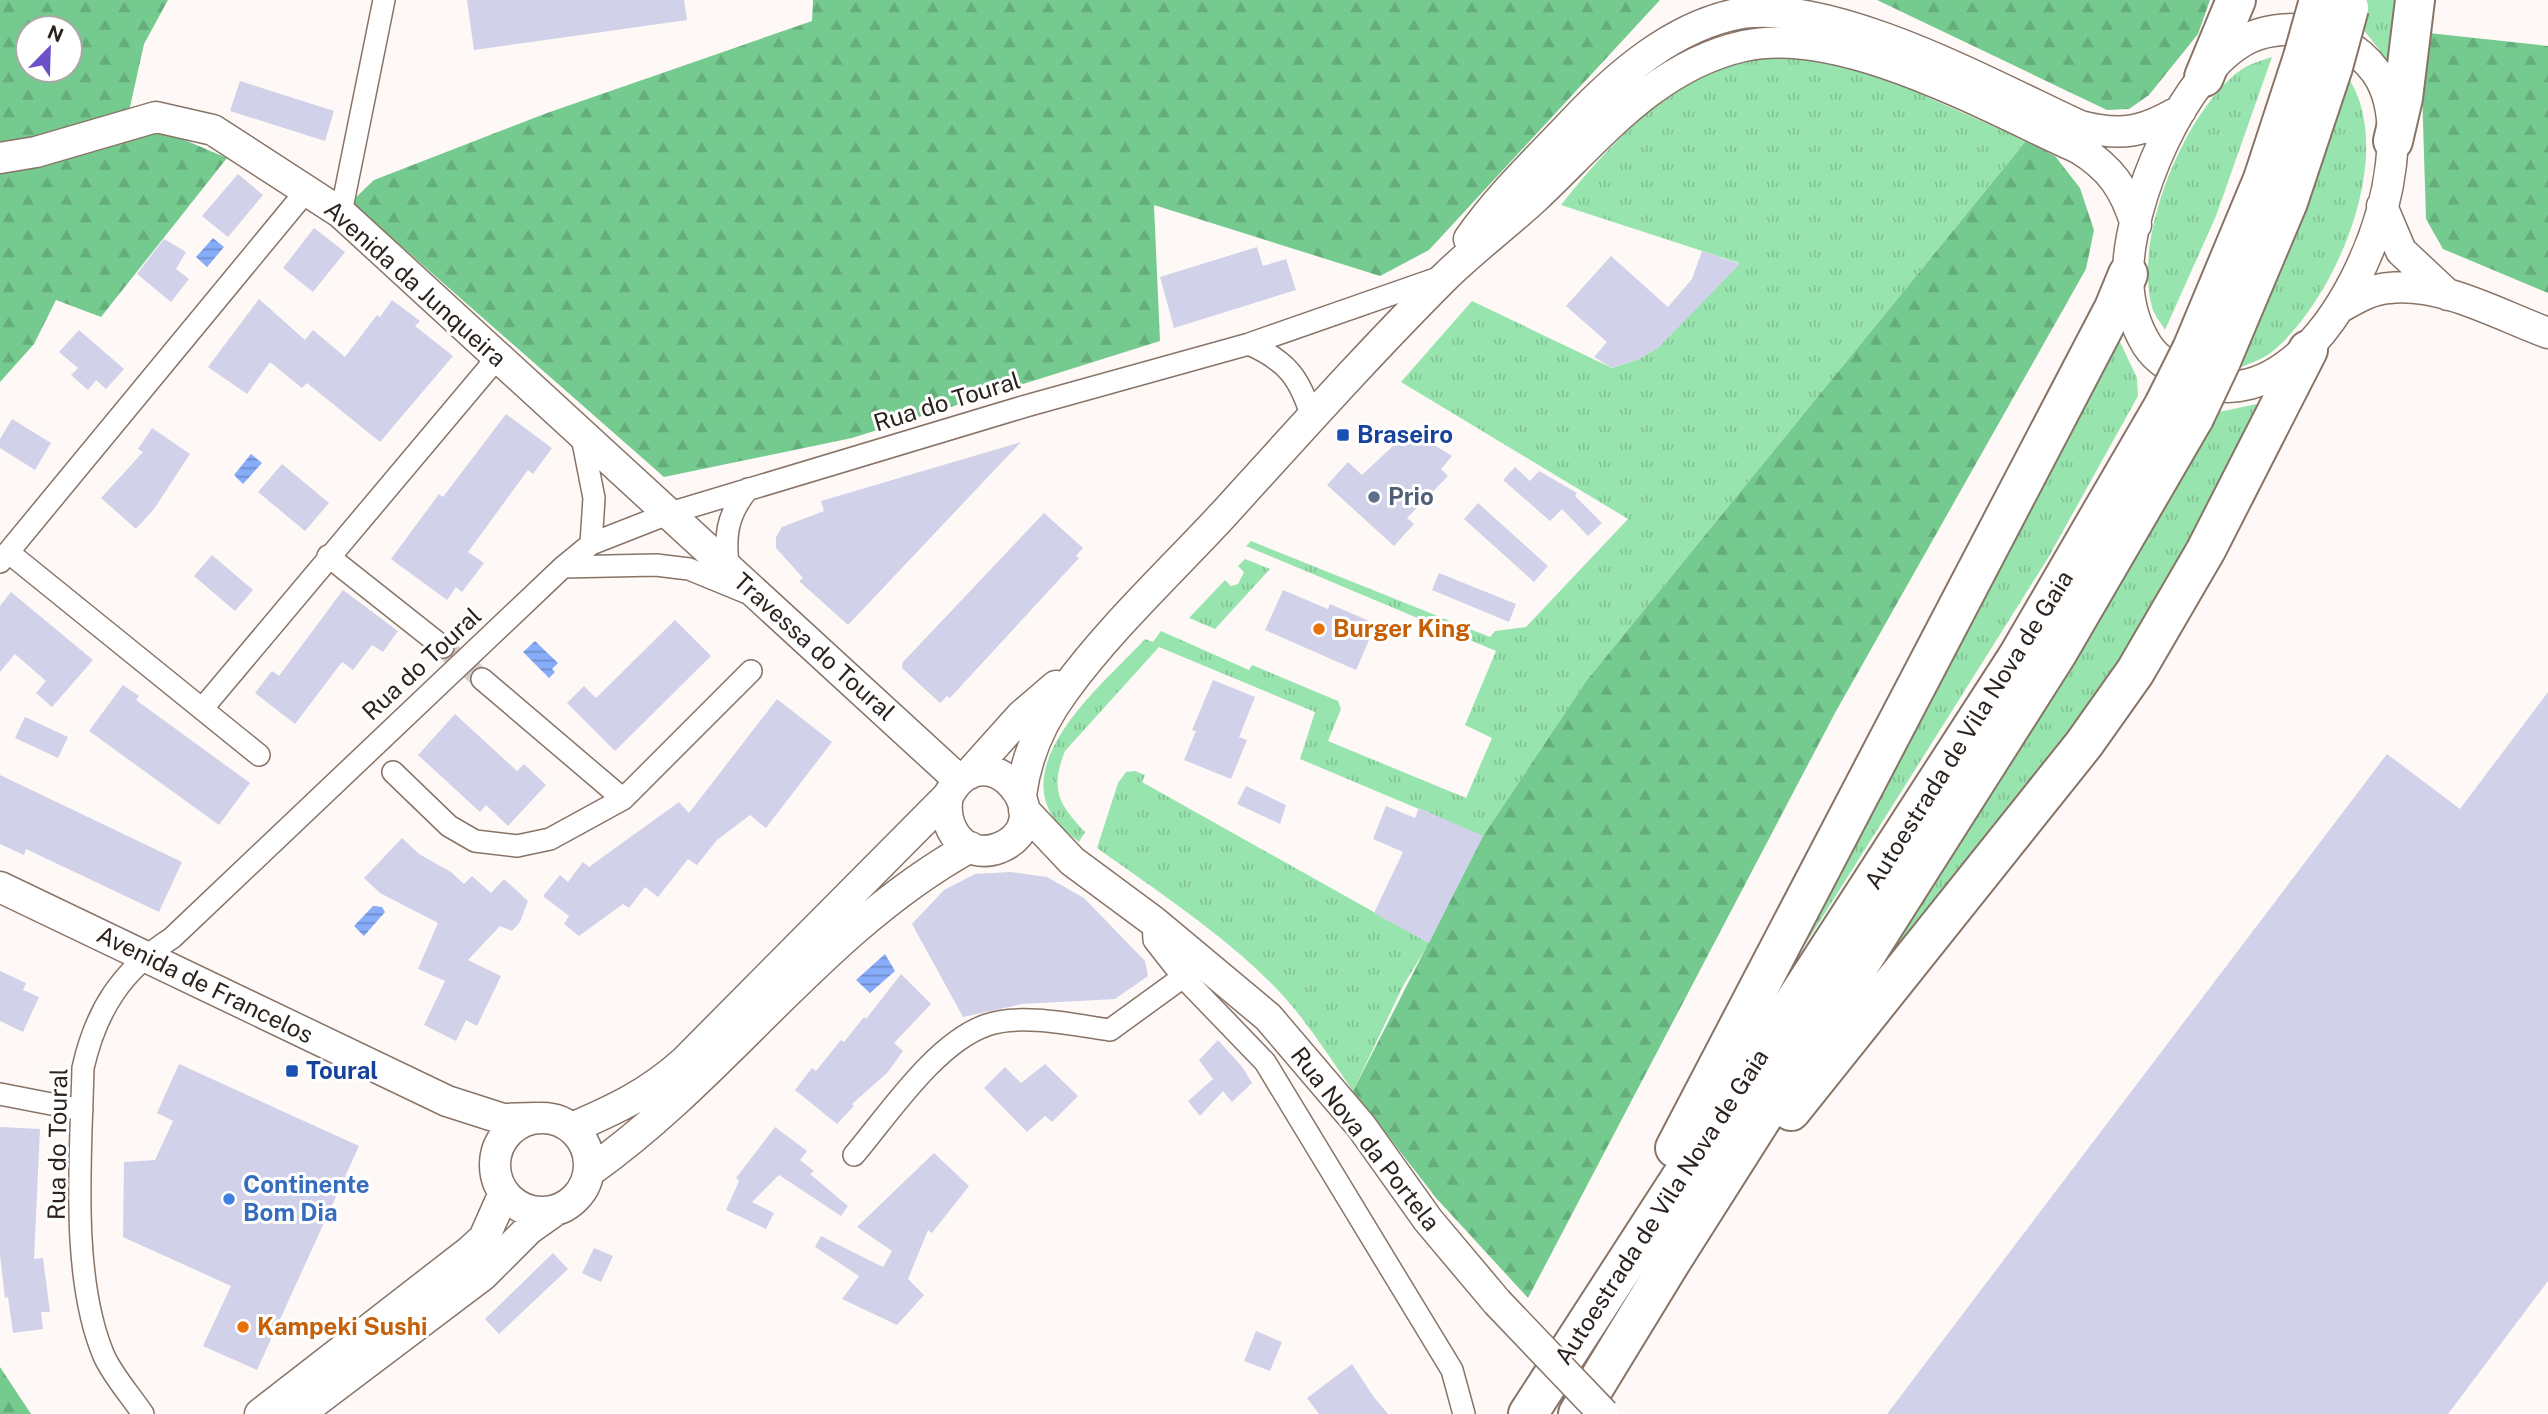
<svg xmlns="http://www.w3.org/2000/svg" width="2548" height="1414" viewBox="0 0 2548 1414" font-family="'Public Sans',sans-serif">
  <style>
    .grass { fill: url(#grass-tufts) }
    .forest { fill: url(#forest-firs); fill-rule: evenodd }
    .water { fill: url(#water-rules) }
    .building { fill: #d1d1e9 }
    .lines { fill: none; stroke-linecap: round; stroke-linejoin: round }
    .street-tunnel { stroke: #d4cecb; stroke-width: 21; stroke-dasharray: 21 10; stroke-linecap: butt }
    .street-casing { stroke: #887467; stroke-width: 24 }
    .secondary-casing { stroke: #887467; stroke-width: 33 }
    .highway-casing { stroke: #887467; stroke-width: 42 }
    .street { stroke: #fff; stroke-width: 21 }
    .secondary { stroke: #fff; stroke-width: 30 }
    .highway { stroke: #fff; stroke-width: 38 }
    .secondary-bridge-casing { stroke: #887467; stroke-width: 33; stroke-linecap: butt }
    .highway-bridge-casing { stroke: #887467; stroke-width: 42; stroke-linecap: butt }
    .secondary-bridge { stroke: #fff; stroke-width: 30 }
    .highway-bridge { stroke: #fff; stroke-width: 38 }
    .transit-dot { fill: #1a4fb4; stroke: #fff; stroke-width: 2.5 }
    .service-dot { fill: #5c6f8a; stroke: #fff; stroke-width: 2.5 }
    .food-dot { fill: #e8710a; stroke: #fff; stroke-width: 2.5 }
    .shop-dot { fill: #3f7fe0; stroke: #fff; stroke-width: 2.5 }
    .labels { text-anchor: middle; stroke-width: 6; stroke-linejoin: round; paint-order: stroke }
    .street-label { font-size: 24px; fill: #2c231e; stroke: #fff }
    .transit-label { font-size: 24px; font-weight: bold; fill: #164399; stroke: #fff; text-anchor: start }
    .service-label { font-size: 24px; font-weight: bold; fill: #4e5e75; stroke: #fff; text-anchor: start }
    .food-label { font-size: 24px; font-weight: bold; fill: #c56008; stroke: #fff; text-anchor: start }
    .shop-label { font-size: 24px; font-weight: bold; fill: #366cbe; stroke: #fff; text-anchor: start }
  </style>
  <defs>
    <pattern id="grass-tufts" width="24" height="20" patternUnits="userSpaceOnUse" patternTransform="scale(1.75)"><rect width="24" height="20" fill="#98e4ae"/><path d="M3 7l-1-3M5 7V3M7 7l1-3M15 17l-1-3M17 17v-4M19 17l1-3" fill="none" stroke="#83c395"/></pattern>
    <pattern id="forest-firs" width="22" height="20" patternUnits="userSpaceOnUse" patternTransform="scale(1.75)"><rect width="22" height="20" fill="#75ca8f"/><path d="M5 1l3.5 6h-7zM16 11l3.5 6h-7z" fill="#65ad7b"/></pattern>
    <pattern id="water-rules" width="6" height="5" patternUnits="userSpaceOnUse" patternTransform="scale(1.75)"><rect width="6" height="5" fill="#87adfa"/><path d="M0 2.5h6" fill="none" stroke="#6f8cca"/></pattern>
  </defs>
  <rect width="100%" height="100%" fill="#fef9f6"/>
  <!-- grass -->
  <path class="grass" d="M2365 0H2406L2398 83 2378 48 2358 23Z
    M1802 55 1878 75 2026 141 1587 680 1483 836 1300 759 1315 712 1159 647 1065 751C1050 789 1058 804 1085 832L1079 842C1072 836 1064 830 1058 824 1006 761 1107 681 1145 639L1153 642 1161 631 1249 670 1252 665 1338 701 1341 709 1328 741 1466 798 1492 738 1465 725 1496 651 1246 546 1251 541 1490 637 1495 631 1526 627 1628 519 1401 382 1472 301 1612 368 1639 359 1659 347 1739 263 1561 205C1606 148 1663 87 1733 63 1753 56 1781 57 1802 55Z
    M2272 57 2216 216 2165 330C2161 323 2154 315 2152 307 2133 238 2183 115 2238 72 2248 64 2260 61 2272 57Z
    M2349 79C2397 155 2336 298 2273 351 2264 359 2250 363 2239 368Z
    M2113 327 2137 378 2138 396 2048 558 1744 1042Z
    M2261 403 2230 477 2085 717 1855 1002 2211 424 2219 412Z
    M1245 559 1270 569 1215 629 1189 618 1225 580 1231 586 1238 584 1244 572 1238 566Z
    M1135 771 1145 775 1142 782 1429 943 1403 986 1353 1091C1328 1055 1305 1018 1275 987 1223 934 1157 891 1097 848L1118 783 1126 772Z"/>
  <!-- forest -->
  <path class="forest" d="M0 0H168L144 44 128 116 227 158 101 317 56 300 34 344 0 382ZM28 28H70V70H28Z
    M813 0H1660L1429 250 1380 276 1154 205 1160 341 852 438 664 477 351 202 374 180 547 113 812 21Z
    M1877 0H2210L2198 34 2149 95 2129 109 2107 110Z
    M2429 33 2548 46V293L2443 249 2426 219 2422 90Z
    M2026 141 2055 156 2080 188 2094 230 2086 269 1835 713 1528 1298 1437 1199 1353 1091 1483 836 1587 680Z
    M0 1367 31 1414H0Z"/>
  <!-- water -->
  <path class="water" d="M213 238 224 247 207 267 196 257Z
    M251 454 262 463 243 484 234 475Z
    M535 641 558 663 552 669 555 672 549 678 523 652Z
    M373 906 382 907 385 912 364 936 354 926Z
    M885 954 895 971 870 993 856 980Z"/>
  <!-- building -->
  <path class="building" d="M467 0H684L687 20 474 50Z
    M240 81 334 111 325 141 230 111Z
    M238 174 263 195 228 237 202 216Z
    M314 228 345 252 313 292 283 268Z
    M164 239 186 252 176 269 189 279 171 302 137 274Z
    M1257 247 1263 266 1286 259 1296 290 1174 328 1160 277Z
    M1702 251 1740 264 1659 347 1639 359 1612 368 1594 357 1607 342 1566 306 1611 256 1668 307 1692 279Z
    M259 299 305 340 313 330 345 357 377 315 380 317 392 300 420 321 415 326 453 356 380 442 307 383 302 388 270 362 247 394 208 367Z
    M79 330 124 369 106 389 96 380 88 390 71 375 78 368 59 352Z
    M506 414 552 448 533 474 528 470 468 552 484 563 462 592 456 587 447 600 391 559 439 494 443 497Z
    M12 419 51 443 35 470 0 448V439Z
    M152 428 190 454 154 509 136 529 101 498 143 452 138 449Z
    M1410 430 1452 456 1441 469 1448 476 1407 518 1414 524 1394 546 1327 485 1348 462 1362 475Z
    M1021 442 848 625 799 581 803 578 776 548V537L782 527 824 511 821 501Z
    M282 464 329 503 305 531 258 492Z
    M1515 467 1530 481 1539 471 1577 493 1575 496 1602 523 1588 536 1562 509 1550 521 1503 480Z
    M1478 503 1548 566 1534 582 1464 519Z
    M1044 513 1083 548 1076 556 1079 558 950 698 947 696 940 703 902 668 903 662Z
    M212 555 253 590 235 611 194 576Z
    M1439 573 1516 604 1509 622 1432 590Z
    M343 590 398 631 383 652 372 645 353 670 342 662 295 724 255 693 272 671 279 676Z
    M1283 590 1328 609 1330 604 1376 624 1356 670 1265 630Z
    M11 592 93 660 52 707 36 693 46 681 15 654 0 672V606Z
    M675 620 711 656 615 751 567 703 584 686 596 698Z
    M1213 680 1255 697 1239 737 1247 740 1231 779 1184 760 1196 731 1192 730Z
    M123 685 139 696 136 700 250 783 219 825 89 731Z
    M2548 692V1281L2448 1414H1887L2387 754 2460 809Z
    M777 699 832 742 766 828 750 815 717 840 697 865 688 859 658 897 645 887 629 908 623 904 579 936 564 924 569 916 543 896 560 875 568 882 583 862 589 867 679 802 689 813Z
    M455 714 517 771 524 764 546 785 508 826 486 805 480 812 418 755Z
    M25 717 68 737 58 758 15 738Z
    M0 775 182 862 159 912 26 849 24 855 0 844Z
    M1246 786 1286 805 1280 824 1237 804Z
    M1386 806 1415 818 1419 808 1483 836 1429 943 1374 913 1403 852 1373 839Z
    M402 838 419 854 451 872 464 884 472 876 491 893 504 879 528 901 520 922 512 931 500 926 468 960 501 976 477 1026 466 1020 456 1041 424 1025 445 981 418 969 438 923 380 893 364 878Z
    M1011 872 1047 877 1084 898 1145 961 1148 976 1115 999 1022 1004 963 1017 912 924 944 890 975 874Z
    M0 971 26 983 23 990 39 997 23 1032 0 1021Z
    M901 974 931 1004 894 1043 903 1051 888 1072 852 1104 854 1106 837 1124 795 1090 812 1068 816 1071 841 1040 844 1042 864 1017 866 1019Z
    M1218 1040 1243 1068 1252 1083 1232 1102 1223 1091 1200 1116 1188 1101 1213 1079 1199 1060Z
    M179 1064 359 1146 257 1370 203 1346 231 1286 123 1237 124 1162 155 1160 173 1121 157 1113Z
    M1045 1064 1078 1096 1052 1122 1045 1116 1027 1132 984 1088 1005 1067 1021 1083Z
    M0 1127 40 1129 34 1259 43 1258 50 1312H41L43 1329 13 1333 8 1297 5 1298 0 1255Z
    M775 1127 807 1151 800 1160 814 1171 810 1174 848 1206 841 1216 779 1175 752 1202 774 1213 766 1229 726 1210 739 1181 736 1178Z
    M934 1153 969 1186 932 1233 928 1230 908 1279 924 1295 897 1325 842 1299 859 1276 815 1247 821 1236 883 1267 892 1251 857 1227Z
    M594 1248 613 1256 601 1282 582 1273Z
    M553 1253 568 1269 499 1334 485 1319Z
    M1256 1331 1282 1342 1270 1371 1244 1361Z
    M1352 1364 1373 1396 1388 1414H1319L1307 1398Z"/>
  <g class="lines">
    <!-- street-tunnel -->
    <path class="street-tunnel" d="M443 647 482 679"/>
    <!-- street casing -->
    <g class="street-casing">
      <path id="street" d="M341 213 384 0
        M1249 344C1287 361 1300 378 1312 418
        M581 432 594 498 591 544
        M8 552 259 755
        M328 556 443 647
        M0 562 307 190
        M563 567 656 565 689 569 745 592
        M729 571C724 538 726 516 748 489
        M482 679 623 799
        M202 709 497 358
        M393 772 449 826 475 841 517 846 550 839 623 799 751 671
        M1153 921 1154 940 1183 977 1265 1062 1452 1370 1464 1414
        M0 1094 82 1110
        M854 1155C888 1115 936 1042 987 1025 1020 1013 1075 1025 1110 1030L1183 977
        M143 1414C131 1396 113 1376 104 1356 70 1276 81 1154 83 1068 96 1010 122 970 172 938L563 567 591 544 670 513 1026 406 1249 344 1441 277"/>
    </g>
    <!-- secondary casing -->
    <g class="secondary-casing">
      <path id="secondary" d="M2301 29C2332 35 2357 46 2376 72 2437 158 2320 437 2193 379 2176 371 2158 362 2147 345 2134 324 2128 301 2128 275 2128 204 2182 71 2249 38 2265 30 2283 29 2301 29Z
        M0 158 36 152 156 117 213 130 341 213 959 780
        M2382 206 2401 251 2448 295
        M1469 239C1498 197 1536 161 1571 124 1617 75 1674 25 1742 13 1838 0 1993 86 2080 126 2122 137 2144 132 2181 110
        M2339 308C2355 299 2371 289 2389 288 2442 282 2499 315 2548 333
        M969 774 1021 716 1056 686
        M1021 795C1026 757 1041 722 1064 691 1109 629 1168 574 1221 517 1294 437 1367 355 1444 278 1472 250 1505 226 1535 198 1598 139 1654 66 1744 46 1842 24 1989 108 2078 148 2111 168 2125 189 2136 225
        M1024 810 1072 861 1153 921 1268 1017 1361 1126 1428 1220 1497 1302
        M0 887 447 1101 503 1119 536 1118
        M495 1165a47 47 0 1 1 94 0a47 47 0 1 1-94 0Z
        M572 1128C616 1109 648 1094 684 1062L948 796C986 725 1066 821 999 848 964 861 941 827 948 796
        M590 1171C727 1074 823 928 970 847
        M260 1414 470 1251 484 1238 504 1193
        M299 1414 483 1275 529 1229 553 1212"/>
    </g>
    <!-- highway casing -->
    <g class="highway-casing">
      <path id="highway" d="M2204 77 2236 0
        M2393 141 2403 98 2415 0
        M2192 349 2263 179 2303 57
        M2221 361 2288 202 2333 67
        M1791 1111 2084 744 2135 672 2206 550 2308 350
        M1675 1148 2114 308 2128 274
        M1528 1414 2018 656 2164 405
        M1578 1414 1672 1260 2058 652 2194 418"/>
    </g>
    <!-- street -->
    <use href="#street" class="street"/>
    <!-- secondary -->
    <use href="#secondary" class="secondary"/>
    <!-- highway -->
    <use href="#highway" class="highway"/>
    <!-- secondary-bridge casing -->
    <g class="secondary-bridge-casing">
      <path id="secondary-bridge" d="M1497 1302 1604 1414"/>
    </g>
    <!-- highway-bridge casing -->
    <g class="highway-bridge-casing">
      <path id="highway-bridge" d="M2303 57 2319 0
        M2333 67 2349 8
        M2164 405 2192 349
        M2194 418 2221 361"/>
    </g>
    <!-- secondary-bridge -->
    <use href="#secondary-bridge" class="secondary-bridge"/>
    <!-- highway-bridge -->
    <use href="#highway-bridge" class="highway-bridge"/>
  </g>
  <!-- markers -->
  <g class="transit-dot">
    <rect x="1336" y="428" width="14" height="14" rx="3.5"/>
    <rect x="285" y="1064" width="14" height="14" rx="3.5"/>
  </g>
  <circle class="service-dot" cx="1374" cy="497" r="7"/>
  <g class="food-dot">
    <circle cx="1319" cy="629" r="7"/>
    <circle cx="243" cy="1327" r="7"/>
  </g>
  <circle class="shop-dot" cx="229" cy="1199" r="7"/>
  <g class="labels">
    <!-- street labels -->
    <g class="street-label">
      <text transform="translate(415 284) rotate(42)" y="8">Avenida da Junqueira</text>
      <text transform="translate(947 402) rotate(-17)" y="8">Rua do Toural</text>
      <text transform="translate(814 647) rotate(42)" y="8">Travessa do Toural</text>
      <text transform="translate(422 664) rotate(-43)" y="8">Rua do Toural</text>
      <text transform="translate(1969 730) rotate(-58)" y="8">Autoestrada de Vila Nova de Gaia</text>
      <text transform="translate(205 985) rotate(26)" y="8">Avenida de Francelos</text>
      <text transform="translate(1365 1139) rotate(52)" y="8">Rua Nova da Portela</text>
      <text transform="translate(58 1144) rotate(-89)" y="8">Rua do Toural</text>
      <text transform="translate(1662 1207) rotate(-57)" y="8">Autoestrada de Vila Nova de Gaia</text>
    </g>
    <!-- transit labels -->
    <g class="transit-label">
      <text x="1357" y="443">Braseiro</text>
      <text x="306" y="1079">Toural</text>
    </g>
    <!-- service labels -->
    <g class="service-label">
      <text x="1388" y="505">Prio</text>
    </g>
    <!-- food labels -->
    <g class="food-label">
      <text x="1333" y="637">Burger King</text>
      <text x="257" y="1335">Kampeki Sushi</text>
    </g>
    <!-- shop labels -->
    <g class="shop-label">
      <text x="243" y="1193">Continente<tspan x="243" dy="28">Bom Dia</tspan></text>
    </g>
  </g>
  <!-- north arrow -->
  <g transform="translate(49 49) rotate(23)"><circle r="33" fill="#ffffff" stroke="#aba7a5" stroke-width="2"/>
  <path d="M0-5L12 26L0 18L-12 26Z" fill="#6c50ca"/>
  <text y="-10" font-size="19" font-weight="bold" text-anchor="middle" fill="#2c231e">N</text>
  </g>
</svg>
